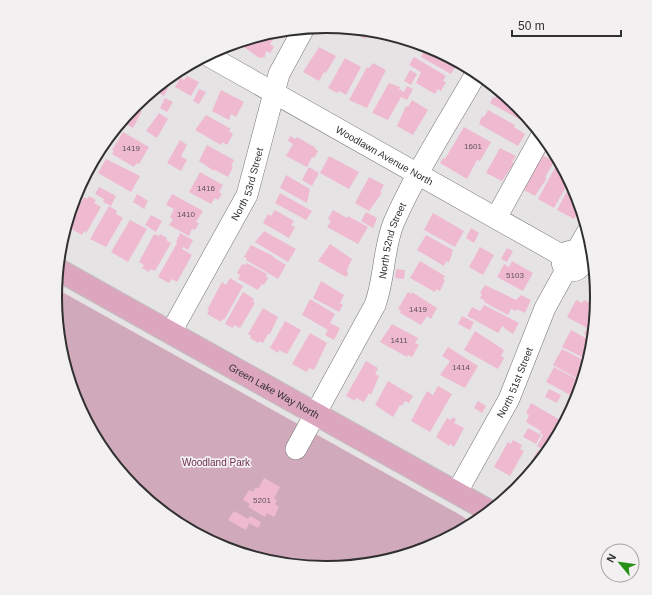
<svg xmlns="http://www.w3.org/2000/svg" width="652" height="595" viewBox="0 0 652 595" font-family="Arial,sans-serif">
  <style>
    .green { fill: #d0aaba }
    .building { fill: #efbad0 }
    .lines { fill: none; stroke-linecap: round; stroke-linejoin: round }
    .minor-casing { stroke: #747172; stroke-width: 22 }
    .major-casing { stroke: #c1c1c1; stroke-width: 24 }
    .minor { stroke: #fff; stroke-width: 21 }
    .major { stroke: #dca6bf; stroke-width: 22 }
    .labels { text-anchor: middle; stroke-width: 3.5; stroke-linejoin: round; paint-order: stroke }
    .number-label { font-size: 8px; fill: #605259 }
    .street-label { font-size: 10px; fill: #313031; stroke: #f3f0f1 }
    .park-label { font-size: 10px; fill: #713150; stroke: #f3f0f1 }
    .rim { fill: none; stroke: #313031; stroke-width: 2 }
  </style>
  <rect width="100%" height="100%" fill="#e6e3e4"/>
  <!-- green -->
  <path class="green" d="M55 288 462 516 474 525C459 533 444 543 429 549 397 561 360 569 326 569 205 568 102 489 67 374 59 347 53 316 55 288Z"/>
  <!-- building -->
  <path class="building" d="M349 28 370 30 365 39 348 30Z
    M279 31 270 44 274 47 270 53 266 51 265 57 259 58 244 47 247 43 242 41Z
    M427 46 458 62 451 74 421 57Z
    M319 47 336 56 326 73 324 72 319 81 303 72Z
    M414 57 446 76 443 81 446 82 441 91 438 89 435 94 416 83 421 72 409 65Z
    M345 58 361 67 346 95 339 91 337 93 328 88Z
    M373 63 386 70 367 108 349 100 367 67 369 68Z
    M410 70 417 74 411 85 404 81Z
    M187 76 199 82 191 96 175 87 180 78 184 80Z
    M389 83 400 87 399 89 404 92 407 86 413 89 407 100 401 97 388 120 372 113Z
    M161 84 168 88 164 96 154 90Z
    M199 89 206 92 199 104 193 101Z
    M221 90 244 102 236 117 231 114 229 120 212 111Z
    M500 90 518 106 526 116 525 118 520 116 519 119 490 103 493 97 495 98Z
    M165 98 173 102 167 112 160 108Z
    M412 100 428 110 413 135 397 126 406 106 408 107Z
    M135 105 142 111 133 128 121 121Z
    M488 110 515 125 514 127 525 134 518 146 479 124 482 116 484 117Z
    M159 113 168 119 157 138 146 131Z
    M206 115 231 129 229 131 233 134 227 145 222 142 221 145 195 130Z
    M530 121 531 122 540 132 527 126Z
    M464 127 491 142 480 161 477 160 467 179 440 163 443 158 445 159Z
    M123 132 149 147 139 164 137 163 134 167 112 154 114 151 112 150Z
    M290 136 295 139 297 137 316 148 315 149 318 151 314 158 312 157 307 167 286 156 293 144 288 141Z
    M545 138 552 147 556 154 541 146Z
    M180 140 187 145 181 156 187 160 181 171 167 163Z
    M207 145 234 160 231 166 233 167 228 177 215 170 214 171 199 161Z
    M500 148 516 156 512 162 514 163 502 181 486 173Z
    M542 155 552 160 553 164 545 177 547 178 535 196 520 188Z
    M329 156 359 172 349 189 320 173Z
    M106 159 140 176 131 192 98 173Z
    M556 166 565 172 570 180 554 208 538 199Z
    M309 167 319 173 312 186 302 180Z
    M200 172 223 185 219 192 222 194 218 200 215 198 211 204 189 192Z
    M286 175 310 189 307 203 280 188Z
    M369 177 384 185 380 192 382 193 369 211 355 203Z
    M571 183 581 207 574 219 557 210Z
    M99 187 116 196 111 206 103 202 104 199 95 194Z
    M280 193 312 211 306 220 275 203Z
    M137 194 148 201 144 209 133 202Z
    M172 194 203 211 196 222 199 223 195 230 192 229 189 236 169 225 173 219 170 217 174 209 166 205Z
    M89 196 96 200 94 203 101 207 86 233 84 231 82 235 70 228 72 224 70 223 84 197 87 199Z
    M109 206 117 211 116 214 123 218 106 247 90 239Z
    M275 210 294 221 291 225 295 227 289 238 263 223 268 214 271 216Z
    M333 210 347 218 348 216 368 227 358 244 327 227 331 221 328 219Z
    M366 212 377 218 373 228 361 221Z
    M433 213 464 231 455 247 424 230Z
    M151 215 162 221 156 232 145 225Z
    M130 220 147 229 128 262 111 252Z
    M471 228 479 233 474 243 466 238Z
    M264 231 296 249 288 262 255 242Z
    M180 233 193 240 188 250 183 247 182 249 192 255 177 282 172 279 169 283 158 277 177 243 176 242Z
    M154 234 159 236 160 234 167 238 166 240 171 243 155 271 150 269 149 272 142 268 144 265 139 262Z
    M426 235 453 250 449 263 446 261 444 266 417 250Z
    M330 244 352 259 347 270 348 274 346 277 318 261Z
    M251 245 273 256V257L286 265 278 279 246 260 247 258 244 257Z
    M480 247 494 255 483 275 469 267Z
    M507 248 513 251 507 262 501 259Z
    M420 261 445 276 443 279 445 280 440 291 436 289 435 292 410 278Z
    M512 261 533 273 523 291 497 277 504 264 509 267Z
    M247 263 267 274 266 276 268 278 264 285 262 284 258 290 238 279 240 275 237 273 242 264 245 265Z
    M396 269 405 270 404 279 395 278Z
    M230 278 243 286 224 320 222 319 221 322 207 314 209 311 207 310 222 282 226 285Z
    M321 281 344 295 340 303 343 305 339 312 313 298Z
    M485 285 516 300 521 295 531 300 525 313 517 309 516 311 511 309 508 315 484 302 485 301 480 298 482 294 480 293Z
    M243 292 254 299 253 302 255 303 240 328 234 325 233 328 225 324Z
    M408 292 411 294 412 292 437 308 431 319 427 316 421 325 400 313 401 311 398 309Z
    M310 299 335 314 330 323 340 328 334 340 325 335 328 330 302 315Z
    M576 300 582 303 584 300 592 304 590 307 596 311 587 328 567 317Z
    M484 305 519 323 513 334 504 328 503 325 498 333 467 316 472 307 480 311Z
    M263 308 278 317 270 334H268L263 343 260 341 258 343 250 338 251 336 248 334Z
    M462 316 474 322 470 330 458 324Z
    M285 321 301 330 287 354 279 350 278 353 270 348Z
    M392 324 418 338 415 343 419 345 412 357 408 355 407 357 380 342Z
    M589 324 595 327 593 340 584 334Z
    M571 330 593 342 592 351 588 360 562 347Z
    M475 331 504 350 501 356 504 358 498 369 464 350Z
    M310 333 327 343 314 370 309 368 307 372 292 364Z
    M448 347 478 366 465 388 440 375 450 361 442 356Z
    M562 349 587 362 578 379 553 365Z
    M366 361 378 368 375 374 379 376 371 395 369 393 364 402 356 398 355 401 346 396Z
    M554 367 582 382 574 397 546 382Z
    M388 381 413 396 409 403 405 401 402 406 400 405 393 417 375 405Z
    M438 386 452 394 430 432 411 421 427 391 433 395Z
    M549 389 561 395 557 403 545 397Z
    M478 401 486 406 482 413 474 408Z
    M531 403 560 420 548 439 555 442 548 453 537 446 543 435 540 433 541 431 526 422 529 415 526 413Z
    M453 417 456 419 454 423 464 428 454 447 450 444 449 446 436 437 447 418 451 420Z
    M528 428 541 435 536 444 523 437Z
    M513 440 522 445 520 449 524 451 510 476 494 467 508 442 511 444Z
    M538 450 547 454 522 485 519 483Z
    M264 478 280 487 274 498 277 500 275 504 279 507 274 517 267 513 265 517 248 507 250 504 243 500 249 490 253 492 256 487 258 489Z
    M234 511 248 519 250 516 261 522 258 528 249 523 246 530 228 520Z"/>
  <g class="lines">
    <!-- minor casing -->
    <g class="minor-casing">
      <g id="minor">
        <path id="s1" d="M207 55 563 256"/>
        <path d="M496 218 542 135"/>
        <circle cx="572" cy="261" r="10"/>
        <path d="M576 252 588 231"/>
        <path id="s2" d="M171 332 247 195 279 74 304 28"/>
        <path id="s3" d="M296 449 375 305C385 278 383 248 394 222 417 170 449 121 477 72"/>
        <path id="s4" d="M457 492 509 399 545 308 566 270"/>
      </g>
    </g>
    <!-- major casing -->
    <g class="major-casing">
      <g id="major">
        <path id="s5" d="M57 269 491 512"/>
      </g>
    </g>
    <!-- minor -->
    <use href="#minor" class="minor"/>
    <!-- major -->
    <use href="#major" class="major"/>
  </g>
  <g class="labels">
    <!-- number labels -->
    <g class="number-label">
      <text x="473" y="149">1601</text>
      <text x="131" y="151">1419</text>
      <text x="206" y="191">1416</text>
      <text x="186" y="217">1410</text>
      <text x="515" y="278">5103</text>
      <text x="418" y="312">1419</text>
      <text x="399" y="343">1411</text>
      <text x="461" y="370">1414</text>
      <text x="262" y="503">5201</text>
    </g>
    <!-- street labels -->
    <g class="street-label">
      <text dy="4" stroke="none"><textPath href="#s1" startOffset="204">Woodlawn Avenue North</textPath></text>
      <text dy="4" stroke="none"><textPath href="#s2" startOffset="167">North 53rd Street</textPath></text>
      <text dy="4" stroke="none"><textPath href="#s3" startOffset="231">North 52nd Street</textPath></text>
      <text dy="4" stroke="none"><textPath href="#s4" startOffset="124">North 51st Street</textPath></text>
      <text dy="4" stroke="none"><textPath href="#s5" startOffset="249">Green Lake Way North</textPath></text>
    </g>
    <!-- park labels -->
    <g class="park-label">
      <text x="216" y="466">Woodland Park</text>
    </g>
  </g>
  <!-- crop -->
  <path d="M0 0H652V595H0ZM62 297a264 264 0 1 1 528 0a264 264 0 1 1-528 0Z" fill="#f3f0f1" fill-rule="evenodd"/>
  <path class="rim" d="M62 297a264 264 0 1 1 528 0a264 264 0 1 1-528 0Z"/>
  <!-- north arrow -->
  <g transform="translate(620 563) rotate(299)"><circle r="19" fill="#f3f0f1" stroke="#a5a3a4"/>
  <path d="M0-3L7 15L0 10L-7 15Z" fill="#249016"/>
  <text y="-6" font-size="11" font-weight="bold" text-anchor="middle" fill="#313031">N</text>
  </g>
  <!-- scale -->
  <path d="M512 30v6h109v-6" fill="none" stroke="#313031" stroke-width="2"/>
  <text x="518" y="30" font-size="12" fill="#313031" stroke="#f3f0f1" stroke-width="3" paint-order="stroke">50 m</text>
</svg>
